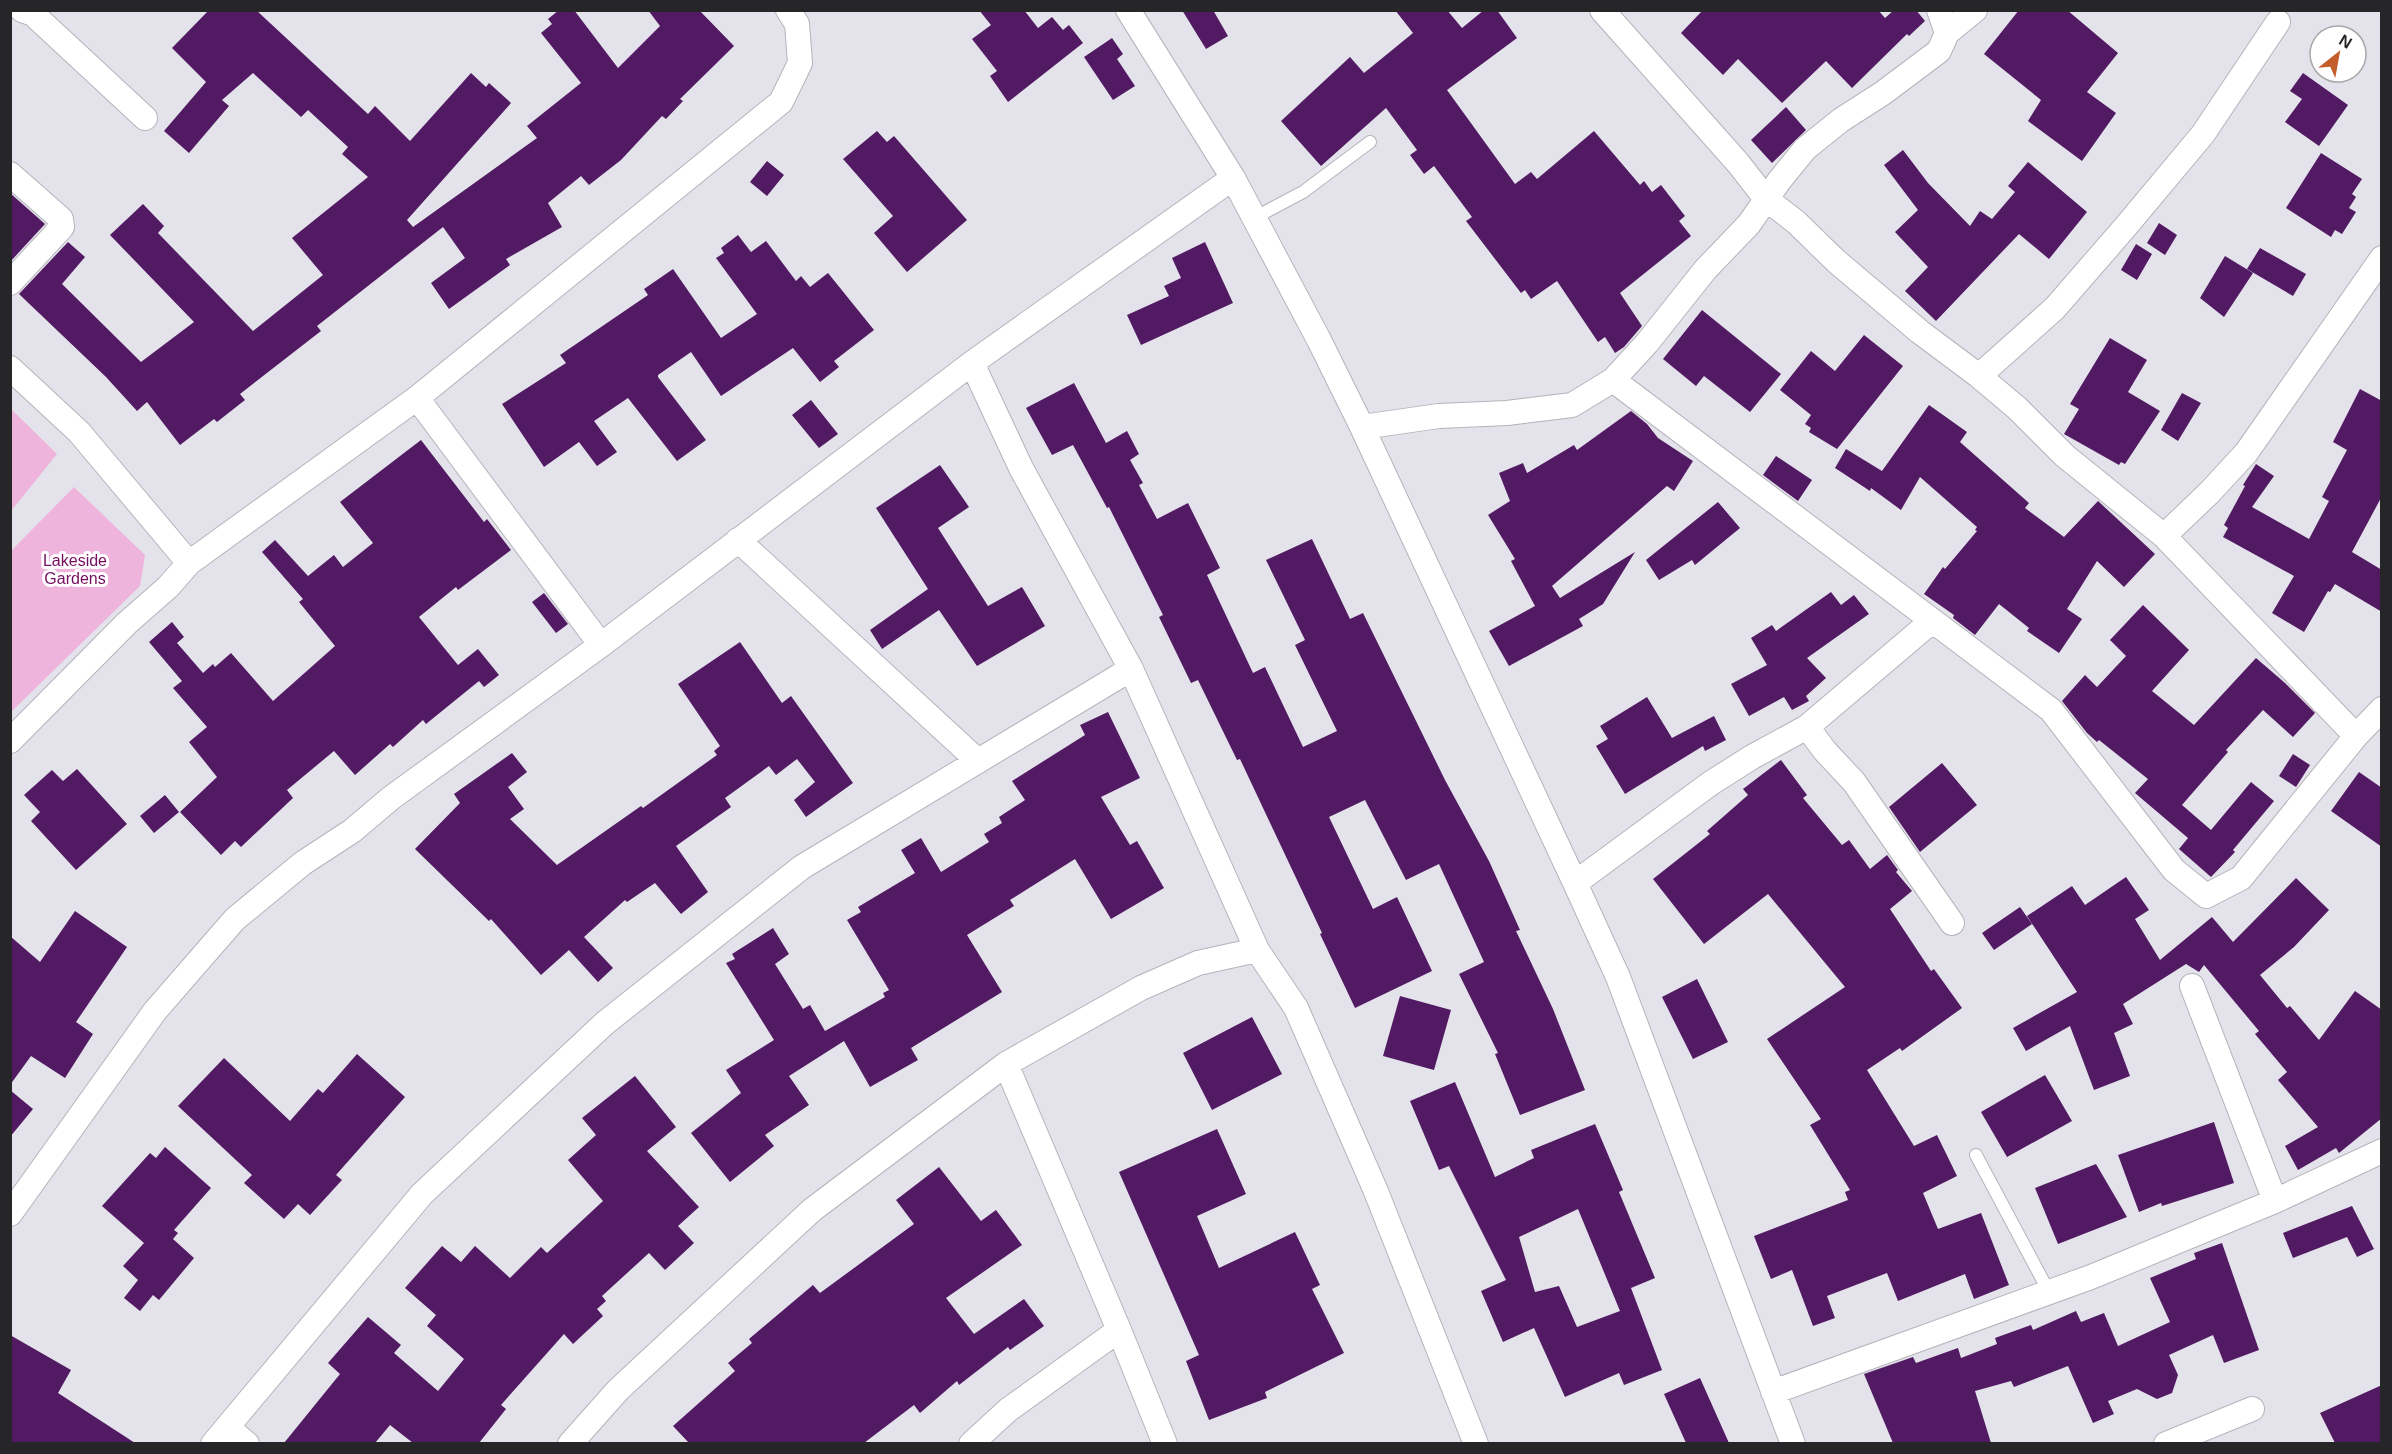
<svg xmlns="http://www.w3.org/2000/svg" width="2392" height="1454" viewBox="0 0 2392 1454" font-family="Arial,sans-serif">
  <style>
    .green { fill: #efb4dc }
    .building { fill: #511a63; fill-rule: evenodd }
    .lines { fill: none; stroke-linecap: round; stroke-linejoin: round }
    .service-casing { stroke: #b5b3bb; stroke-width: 14 }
    .minor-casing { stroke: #b5b3bb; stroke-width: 26 }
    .service { stroke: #fff; stroke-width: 12 }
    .minor { stroke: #fff; stroke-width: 24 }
    .labels { text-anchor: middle; stroke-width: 6; stroke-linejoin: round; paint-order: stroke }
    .park-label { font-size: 16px; fill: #740c60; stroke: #fff }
  </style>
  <rect width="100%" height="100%" fill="#e4e2ea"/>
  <!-- green -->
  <path class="green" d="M11 409 57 454 11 511Z
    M74 487 145 555 140 586 11 712V551Z"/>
  <!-- building -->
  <path class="building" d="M209 10H256L368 114 375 106 410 141 471 73 486 87 489 83 511 103 407 220 413 227 537 138 527 126 581 83 541 33 552 24 548 19 559 10H574L618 68 660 26 648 10H699L734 46 680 99 683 101 666 119 662 116 621 160 589 185 581 176 548 203 562 227 506 259 510 265 449 309 431 283 465 258 443 227 317 326 321 331 240 394 245 400 217 422 214 419 180 445 147 402 137 411 106 377 19 294 68 242 85 257 62 284 141 362 194 322 110 235 143 204 164 226 158 233 253 331 323 275 292 238 368 177 342 154 348 147 308 110 301 117 253 73 222 100 229 106 189 153 164 131 206 82 172 48Z
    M979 10H1024L1038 28 1052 17 1063 30 1069 25 1083 43 1008 102 990 76 997 71 972 39 991 25Z
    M1182 10H1213L1228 36 1206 49Z
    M1395 10H1447L1462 28 1484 10H1497L1517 38 1447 90 1515 184 1531 172 1537 179 1594 131 1640 185 1644 181 1652 192 1661 185 1685 216 1679 221 1691 236 1620 293 1642 326 1624 347 1615 353 1605 337 1598 342 1557 281 1531 299 1525 290 1521 293 1466 221 1472 217 1434 166 1424 174 1410 155 1417 150 1386 108 1321 166 1281 121 1350 57 1364 73 1413 33Z
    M1703 10H1878L1885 18 1894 10H1916L1925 21 1909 36 1907 34 1852 88 1826 61 1782 103 1738 59 1723 75 1681 33Z
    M2019 10H2067L2118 53 2087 92 2116 113 2082 161 2028 121 2041 100 1984 54Z
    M1112 38 1123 54 1117 59 1135 86 1113 100 1084 57Z
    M2303 73 2348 105 2319 146 2285 122 2302 99 2290 91Z
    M1786 107 1806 130 1772 163 1751 140Z
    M877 131 887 142 894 136 967 220 907 272 874 233 893 216 843 159Z
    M1903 150 1928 183 1970 226 1980 211 1992 219 2015 192 2008 186 2028 162 2087 212 2049 259 2019 234 1936 321 1905 291 1928 267 1895 232 1918 210 1884 165Z
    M2321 153 2362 179 2352 194 2356 197 2349 208 2356 212 2342 234 2335 230 2331 237 2286 208Z
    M767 161 784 175 767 196 750 182Z
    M10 193 45 224 10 262Z
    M2159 223 2177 235 2165 255 2147 243Z
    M738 235 751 252 766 241 796 281 801 276 810 287 828 273 874 330 834 361 839 367 820 382 793 348 721 396 691 352 658 375V377L706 440 677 461 628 398 594 421 617 452 597 466 579 442 544 467 502 404 566 363 560 355 648 295 644 289 673 269 721 338 757 314 716 258 724 253 721 248Z
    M1205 242 1233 303 1141 345 1127 315 1169 296 1164 286 1181 278 1172 258Z
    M2136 244 2152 254 2137 280 2121 270Z
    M2260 248 2306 274 2293 296 2247 269Z
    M2225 256 2253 273 2224 317 2200 298Z
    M1702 310 1781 374 1750 412 1704 376 1696 386 1663 359Z
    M1864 335 1903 366 1837 449 1809 432 1811 428 1805 424 1811 415 1780 390 1811 351 1835 371Z
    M2110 338 2147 360 2128 392 2160 411 2125 464 2121 462 2119 465 2064 434 2079 409 2070 404Z
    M1074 383 1106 443 1127 431 1139 454 1130 460 1143 483 1139 485 1157 519 1188 503 1220 568 1207 575 1253 673 1265 667 1303 747 1337 731 1295 645 1305 640 1266 560 1312 539 1350 619 1363 613 1445 780 1489 861 1520 930 1516 931 1553 1009 1585 1090 1520 1115 1495 1054 1498 1053 1459 974 1484 962 1439 864 1406 880 1365 800 1329 817 1373 909 1397 897 1432 971 1355 1008 1320 934 1322 933 1240 759 1237 760 1198 680 1191 683 1159 617 1163 615 1109 507 1107 508 1073 445 1052 455 1026 408Z
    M2360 389 2382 401V496L2352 552 2382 570V612L2335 584 2330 592 2328 591 2304 632 2272 613 2294 576 2223 537 2228 528 2224 525 2245 486 2243 485 2256 464 2274 476 2252 507 2309 539 2329 501 2322 497 2347 450 2333 442Z
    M2182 393 2201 403 2178 441 2161 430Z
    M811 400 838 434 819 448 792 415Z
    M1929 405 1967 432 1960 442 2029 503 2025 508 2064 537 2098 501 2155 554 2124 587 2097 561 2067 609 2082 619 2059 653 2027 631 2029 628 1999 604 1975 635 1953 618 1954 615 1924 594 1943 567 1945 569 1977 531 1975 530 1977 527 1920 477 1901 510 1871 488 1870 491 1835 468 1846 449 1882 471Z
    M1631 411 1647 424 1658 438 1693 461 1674 491 1667 486 1552 586 1560 598 1635 552 1603 604 1579 619 1583 626 1509 666 1489 631 1535 606 1511 561 1515 559 1488 515 1510 501 1499 473 1523 463 1527 473 1574 445 1577 450Z
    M421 440 484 522 487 519 511 550 458 590 456 587 419 617 458 665 478 649 499 675 484 687 479 681 426 724 423 720 393 747 390 744 355 775 334 751 287 790 293 798 241 847 235 841 221 855 180 812 217 777 189 742 207 727 173 688 182 681 149 642 172 622 184 637 177 643 203 673 213 664 215 667 231 653 273 701 335 646 299 602 303 599 262 552 275 540 308 576 334 555 343 567 373 543 340 502Z
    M1776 456 1812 480 1798 501 1763 475Z
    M940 465 969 507 938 528 988 606 1022 587 1045 626 977 666 939 610 882 649 870 630 928 589 876 508Z
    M1718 502 1740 528 1695 565 1692 560 1659 580 1646 560Z
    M1831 592 1841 605 1854 595 1869 614 1807 658 1826 678 1806 696 1809 701 1792 710 1784 697 1749 716 1731 684 1767 665 1751 638 1772 625 1776 631Z
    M544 593 568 624 556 633 532 602Z
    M2143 605 2189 650 2152 691 2194 725 2256 658 2285 683 2315 713 2293 737 2263 710 2226 750 2228 752 2182 805 2211 830 2251 782 2274 801 2233 850 2235 852 2211 877 2179 849 2188 838 2135 793 2148 779 2099 740 2097 742 2087 733 2062 701 2085 675 2097 687 2126 656 2110 640Z
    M740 642 782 703 791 696 853 783 806 817 794 800 815 782 797 759 776 775 769 766 725 798 731 807 676 846 708 892 681 914 655 883 627 902 625 900 584 937 613 968 598 982 569 950 541 975 491 919 489 921 415 849 460 803 454 794 512 753 527 772 508 787 524 809 510 819 557 865 641 806 643 808 717 755 714 751 720 746 678 684Z
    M1647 697 1672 738 1714 716 1726 740 1705 751 1703 746 1625 794 1596 746 1608 739 1600 726Z
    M1108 712 1140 778 1101 797 1130 845 1137 841 1164 888 1111 919 1075 859 1010 900 1014 906 967 935 1002 992 911 1048 918 1060 870 1087 844 1041 789 1076 809 1105 765 1135 774 1146 730 1182 691 1133 741 1093 726 1070 774 1040 726 963 735 959 732 954 773 928 789 954 775 964 803 1009 810 1005 825 1031 885 997 883 993 889 990 847 920 861 912 858 907 915 873 901 850 921 838 941 872 989 842 984 834 1002 823 999 817 1025 800 1012 781 1085 735 1080 725Z
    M2293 754 2310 765 2296 787 2279 776Z
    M1781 760 1807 795 1803 798 1842 845 1849 840 1870 869 1887 855 1898 870 1896 872 1912 891 1890 909 1931 971 1934 969 1962 1008 1902 1051 1900 1048 1867 1070 1914 1146 1937 1135 1957 1176 1923 1193 1938 1229 1981 1213 2009 1285 1974 1299 1965 1274 1898 1301 1887 1273 1827 1296 1835 1318 1813 1326 1792 1270 1771 1279 1754 1236 1848 1200 1845 1192 1850 1190 1810 1125 1821 1119 1767 1039 1845 987 1768 894 1704 944 1653 879 1710 834 1707 831 1748 795 1743 789Z
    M1942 763 1977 805 1920 852 1889 807Z
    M77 769 127 824 76 870 31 821 40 812 24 795 52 770 63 781Z
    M2359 772 2382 788V847L2331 811Z
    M165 795 179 812 154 833 140 816Z
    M2126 877 2149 910 2135 919 2160 960 2212 917 2233 942 2296 878 2329 910 2294 947 2260 975 2287 1008 2290 1006 2319 1040 2355 991 2382 1010V1118L2339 1153 2336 1148 2298 1170 2285 1146 2318 1127 2278 1080 2287 1072 2255 1034 2259 1031 2204 965 2199 972 2186 964 2123 1004 2133 1024 2114 1033 2130 1076 2094 1090 2070 1026 2026 1051 2013 1028 2077 992 2027 916 2072 886 2085 905Z
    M2020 907 2032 924 1994 950 1982 933Z
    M75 911 127 947 76 1022 93 1034 65 1078 31 1056 10 1085V936L40 962Z
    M1697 979 1728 1042 1693 1059 1662 997Z
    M1400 996 1451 1010 1434 1070 1383 1056Z
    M1252 1017 1282 1074 1212 1110 1183 1053Z
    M357 1054 405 1097 336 1175 342 1180 310 1215 298 1204 284 1219 244 1183 252 1175 178 1106 224 1058 290 1121 318 1089 323 1093Z
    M2045 1075 2072 1121 2007 1157 1981 1112Z
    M635 1076 676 1127 647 1151 699 1207 678 1226 694 1243 665 1270 649 1253 602 1296 606 1301 597 1309 603 1316 573 1344 564 1334 501 1405 506 1409 479 1443H413L390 1425 375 1443H284L340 1374 328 1363 368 1317 401 1345 394 1353 438 1391 464 1359 427 1326 436 1315 405 1288 442 1246 461 1262 475 1246 510 1278 541 1247 547 1253 603 1201 568 1160 596 1135 582 1118Z
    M1455 1082 1495 1177 1534 1158 1531 1150 1595 1124 1623 1190 1619 1192 1655 1278 1631 1288 1662 1370 1624 1385 1619 1373 1565 1397 1534 1328 1503 1342 1481 1291 1506 1280 1449 1166 1439 1170 1410 1101ZM1578 1209 1620 1311 1577 1327 1559 1286 1535 1292 1519 1237Z
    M10 1090 33 1109 10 1137Z
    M2214 1122 2234 1183 2162 1206 2161 1203 2139 1212 2118 1155Z
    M1217 1129 1246 1194 1197 1216 1219 1268 1295 1232 1320 1285 1312 1289 1344 1353 1265 1392 1267 1398 1209 1420 1186 1361 1199 1355 1119 1172Z
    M165 1147 211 1188 174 1230 178 1233 173 1239 194 1258 159 1300 153 1295 140 1311 124 1298 138 1280 123 1266 144 1243 102 1206 150 1153 156 1158Z
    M2096 1164 2127 1217 2058 1244 2035 1188Z
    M939 1167 981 1221 996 1210 1022 1245 946 1298 974 1334 1024 1299 1044 1326 1010 1350 1008 1347 959 1385 957 1381 920 1413 914 1405 864 1443H689L673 1426 735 1371 728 1363 752 1343 749 1339 813 1285 820 1293 914 1224 896 1200Z
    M2352 1206 2374 1249 2357 1257 2347 1237 2293 1258 2283 1233Z
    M2222 1243 2259 1350 2224 1363 2213 1335 2169 1355 2178 1375 2172 1393 2157 1399 2137 1389 2108 1401 2114 1414 2093 1423 2068 1366 2014 1387 2011 1381 1975 1391 1991 1443H1893L1864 1374 1913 1357 1916 1363 1958 1348 1961 1358 1997 1344 1995 1338 2031 1325 2033 1330 2076 1311 2081 1322 2104 1313 2118 1346 2170 1322 2150 1278 2196 1259 2194 1253Z
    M10 1335 71 1370 58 1393 135 1443H10Z
    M1700 1378 1729 1443H1686L1664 1394Z
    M2382 1385V1443H2335L2320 1413Z"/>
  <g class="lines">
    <!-- service casing -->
    <g class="service-casing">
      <path id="service" d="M1254 218 1303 192 1370 142
        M1976 1155 2049 1292"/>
    </g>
    <!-- minor casing -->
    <g class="minor-casing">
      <path id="minor" d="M22 10 33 14 145 118
        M1128 10 1233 178 1319 340 1362 427 1575 883 1618 977 1793 1444
        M1602 10 1738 163 1766 199 1796 222 1836 261 1920 332 1979 376 2017 408 2065 456 2164 536 2356 736
        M1939 10 1947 33
        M10 174 61 219 62 227 10 283
        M972 363 1021 468 1131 669 1257 950 1296 1008 1375 1189 1476 1444
        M10 368 79 432 189 563
        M1979 376 2055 308 2127 225 2203 134 2278 22
        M1613 380 2051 710 2174 870 2206 896 2241 878 2356 736 2382 709
        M417 398 601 645
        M1362 427 1439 416 1507 413 1572 405 1613 380 1647 343 1705 270 1749 224 1779 181 1805 149 1841 120 1883 93 1939 51 1947 33 1975 10
        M2164 536 2209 493 2246 453 2382 258
        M738 540 978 761
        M1807 727 1825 751 1854 782 1952 923
        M10 741 127 623 168 587 189 563 417 398 781 102 800 63 797 24 788 10
        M1575 883 1711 783 1752 757 1807 727 1932 621
        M2192 986 2275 1201
        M1006 1064 1119 1330 1165 1444
        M10 1214 155 1011 235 919 303 863 352 831 391 798 601 645 972 363 1233 178
        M1773 1392 2091 1277 2275 1201 2382 1151
        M227 1427 247 1444
        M213 1444 422 1194 605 1023 802 867 1131 669
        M570 1444 618 1390 812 1210 1006 1064 1141 988 1198 963 1257 950
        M971 1444 1008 1410 1119 1330
        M2166 1444 2252 1409"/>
    </g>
    <!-- service -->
    <use href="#service" class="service"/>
    <!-- minor -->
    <use href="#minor" class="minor"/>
  </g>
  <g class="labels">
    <!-- park labels -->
    <g class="park-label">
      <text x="75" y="566">Lakeside<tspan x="75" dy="18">Gardens</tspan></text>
    </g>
  </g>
  <!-- border -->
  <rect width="2392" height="1454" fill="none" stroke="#262528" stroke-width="24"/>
  <!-- north arrow -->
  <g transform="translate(2338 54) rotate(31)"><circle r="28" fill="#ffffff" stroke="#a8a8a9" stroke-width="1.5"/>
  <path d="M0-4.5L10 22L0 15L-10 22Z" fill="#c35d2c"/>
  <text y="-9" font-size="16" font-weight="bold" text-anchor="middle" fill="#262528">N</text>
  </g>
</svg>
